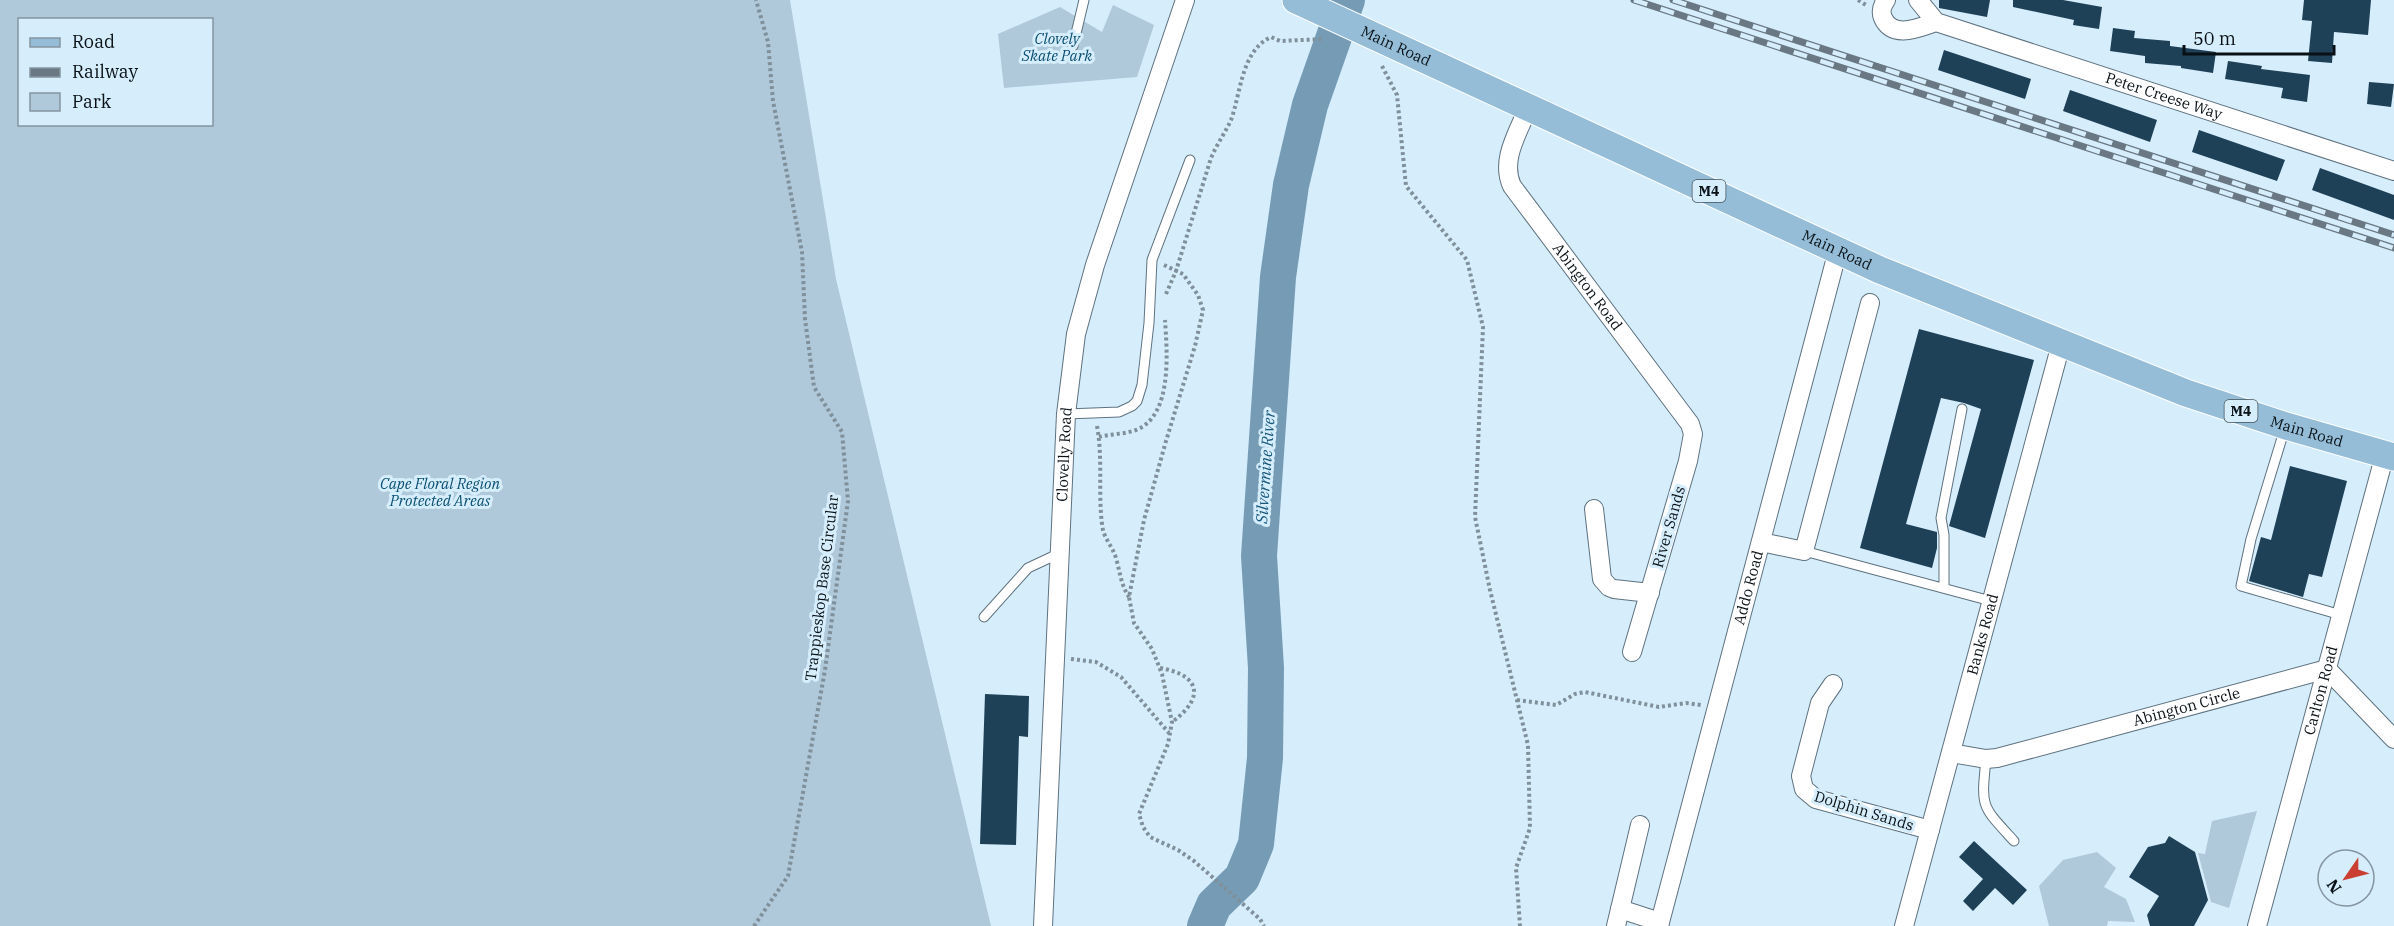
<svg xmlns="http://www.w3.org/2000/svg" width="2394" height="926" viewBox="0 0 2394 926" font-family="'IBM Plex Serif',serif">
  <style>
    .green { fill: #afc8da; fill-rule: evenodd }
    .lines { fill: none; stroke-linecap: round; stroke-linejoin: round }
    .river { stroke: #769cb5; stroke-width: 36 }
    .building { fill: #1e4158 }
    .lane-casing { stroke: #5e727f; stroke-width: 11 }
    .street-casing { stroke: #5e727f; stroke-width: 20 }
    .primary-casing { stroke: #fff; stroke-width: 29 }
    .path { stroke: #7f909a; stroke-width: 4; stroke-dasharray: 3 3; stroke-linecap: butt }
    .lane { stroke: #fff; stroke-width: 9 }
    .street { stroke: #fff; stroke-width: 18 }
    .primary { stroke: #95bdd7; stroke-width: 27 }
    .rail-casing { stroke: #697882; stroke-width: 7 }
    .rail { stroke: #d6edfc; stroke-width: 4.5; stroke-dasharray: 14; stroke-linecap: butt }
    .labels { text-anchor: middle; stroke-width: 6; stroke-linejoin: round; paint-order: stroke }
    .shield { fill: #d6edfc; stroke: #46535b; stroke-width: 1.5 }
    .shield-label { font-size: 14px; font-weight: bold; fill: #091116 }
    .park-label { font-size: 15px; font-style: italic; fill: #0a4e72; stroke: #d6edfc }
    .street-label { font-size: 15px; fill: #091116; stroke: #d6edfc }
    .water-label { font-size: 16px; font-style: italic; fill: #18577c; stroke: #d6edfc }
  </style>
  <rect width="100%" height="100%" fill="#d6edfc"/>
  <!-- green -->
  <path class="green" d="M0 0H790L836 279 991 926H0ZM20 20H212V124H20Z
    M1113 5 1154 25 1137 77 1004 88 998 34 1060 7 1102 32Z
    M2257 811 2229 908 2211 902 2198 853 2205 854 2212 821Z
    M2097 852 2116 868 2104 887 2126 899 2135 922 2108 921 2107 926H2049L2039 886 2063 860Z"/>
  <g class="lines">
    <!-- river -->
    <path class="river" d="M1205 926 1214 905 1242 878 1256 844 1265 758 1266 668 1259 556 1278 277 1291 185 1310 105 1347 0"/>
  </g>
  <!-- building -->
  <path class="building" d="M1939 0H1990L1987 17 1939 8Z
    M2013 0H2063L2102 7 2099 29 2073 25 2074 20 2013 7Z
    M2304 0H2371L2368 35 2334 32 2332 63 2308 61 2312 21 2302 20Z
    M2113 28 2135 31 2134 38 2170 41V46L2216 52 2213 73 2181 68V66L2145 63V56L2110 51Z
    M1944 50 2031 79 2025 99 1938 70Z
    M2228 61 2262 66 2261 69 2310 75 2307 102 2281 98 2283 88 2225 79Z
    M2369 82 2394 84 2391 107 2367 104Z
    M2070 90 2157 120 2150 142 2063 111Z
    M2199 130 2285 160 2277 181 2192 152Z
    M2320 168 2394 195V220L2312 190Z
    M1919 329 2034 360 1985 538 1949 526 1981 409 1964 403 1941 398 1906 524 1937 532V548L1932 568 1860 548Z
    M2290 466 2347 481 2322 577 2309 574 2303 597 2249 581 2261 537 2271 540Z
    M985 694 1029 696 1028 737 1019 736 1016 845 980 844Z
    M2169 836 2195 852 2208 900 2194 926H2150L2147 915 2159 896 2129 877 2148 847 2165 843Z
    M1974 841 2027 890 2013 905 1995 888 1973 911 1963 901 1983 879 1959 857Z"/>
  <g class="lines">
    <!-- lane casing -->
    <g class="lane-casing">
      <path id="lane" d="M1073 46 1084 0
        M1066 414 1119 412 1132 406 1137 401 1142 385 1149 323 1152 260 1190 160
        M2285 428 2251 539 2241 586 2341 615
        M1804 551 1991 601
        M1944 588V535L1941 518 1962 409
        M984 617 1028 568 1060 553
        M1986 759C1981 808 1981 805 2014 841"/>
    </g>
    <!-- street casing -->
    <g class="street-casing">
      <g id="street">
        <path d="M1886 0C1882 6 1880 11 1883 18 1893 40 1920 27 1936 22"/>
        <path id="s1" d="M1918 0 1936 22 2394 171"/>
        <path id="s2" d="M1528 108C1518 133 1500 160 1512 186L1690 424 1693 434 1688 461 1632 652"/>
        <path d="M1594 509 1602 579 1609 587 1614 589 1650 593"/>
        <path d="M1761 542 1804 551 1870 303"/>
        <path d="M2327 669 2394 739"/>
        <path d="M1833 684 1820 703 1801 776 1804 789 1816 799 1930 830"/>
        <path id="s3" d="M1951 753 1986 759 1997 758 2327 669"/>
        <path d="M1620 909 1660 922"/>
        <path id="s4" d="M1043 926 1066 414 1076 334 1095 265 1185 0"/>
        <path d="M1616 926 1640 825"/>
        <path id="s5" d="M1659 926 1838 250"/>
        <path id="s6" d="M1904 926 2061 344"/>
        <path id="s7" d="M2257 926 2385 454"/>
      </g>
    </g>
    <!-- primary casing -->
    <g class="primary-casing">
      <g id="primary">
        <path id="s8" d="M1296 0 1880 270 2186 393 2286 426 2394 457"/>
      </g>
    </g>
    <!-- path -->
    <path class="path" d="M1858 0 1866 5
      M1382 66 1397 95 1406 186 1467 260 1483 327 1475 517 1490 590 1528 745 1530 828 1516 868 1520 926
      M1164 265 1183 274 1198 295 1203 310 1195 346 1166 441 1144 520 1129 597 1134 623 1152 649 1162 674 1172 722 1168 744 1139 814 1143 827 1150 837 1178 850 1194 861 1260 919 1264 926
      M1166 294 1176 271 1211 158C1217 144 1225 133 1231 120 1241 93 1241 51 1271 37L1280 41 1324 39
      M1097 426C1103 458 1098 492 1102 524 1103 538 1112 545 1116 558 1120 572 1121 585 1129 597
      M1099 437C1111 434 1125 434 1136 430 1173 416 1167 351 1165 320
      M1071 659 1096 662 1121 677 1169 733
      M1160 668C1201 675 1205 698 1172 722
      M1517 700 1556 705 1575 694 1585 692 1659 707 1686 703 1701 705
      M754 926 788 876 825 670 848 501 842 432 814 387 805 319 802 252 773 101 768 42 756 0"/>
    <!-- lane -->
    <use href="#lane" class="lane"/>
    <!-- street -->
    <use href="#street" class="street"/>
    <!-- primary -->
    <use href="#primary" class="primary"/>
    <!-- rail casing -->
    <g class="rail-casing">
      <path id="rail" d="M1634 0 2394 248
        M1673 0 2394 235"/>
    </g>
    <!-- rail -->
    <use href="#rail" class="rail"/>
  </g>
  <g class="labels">
    <!-- shield labels -->
    <g class="shield">
      <rect x="1692.5" y="180" width="33" height="22" rx="4.5"/>
      <rect x="2224.5" y="400" width="33" height="22" rx="4.5"/>
    </g>
    <g class="shield-label">
      <text x="1709" y="196">M4</text>
      <text x="2241" y="416">M4</text>
    </g>
    <!-- park labels -->
    <g class="park-label">
      <text x="1057" y="44">Clovely<tspan x="1057" dy="17">Skate Park</tspan></text>
      <text x="440" y="489">Cape Floral Region<tspan x="440" dy="17">Protected Areas</tspan></text>
    </g>
    <!-- street labels -->
    <g class="street-label">
      <text dy="5" stroke="none"><textPath href="#s8" startOffset="110">Main Road</textPath></text>
      <text dy="5" stroke="none"><textPath href="#s1" startOffset="268">Peter Creese Way</textPath></text>
      <text dy="5" stroke="none"><textPath href="#s8" startOffset="596">Main Road</textPath></text>
      <text dy="5" stroke="none"><textPath href="#s2" startOffset="208">Abington Road</textPath></text>
      <text dy="5" stroke="none"><textPath href="#s8" startOffset="1100">Main Road</textPath></text>
      <text dy="5" stroke="none"><textPath href="#s4" startOffset="472">Clovelly Road</textPath></text>
      <text transform="translate(1669 527) rotate(-74)" y="5">River Sands</text>
      <text transform="translate(822 588) rotate(-83)" y="5">Trappieskop Base Circular</text>
      <text dy="5" stroke="none"><textPath href="#s5" startOffset="350">Addo Road</textPath></text>
      <text dy="5" stroke="none"><textPath href="#s6" startOffset="302">Banks Road</textPath></text>
      <text dy="5" stroke="none"><textPath href="#s7" startOffset="244">Carlton Road</textPath></text>
      <text dy="5" stroke="none"><textPath href="#s3" startOffset="243">Abington Circle</textPath></text>
      <text transform="translate(1864 811) rotate(17)" y="5">Dolphin Sands</text>
    </g>
    <!-- water labels -->
    <g class="water-label">
      <text transform="translate(1265 467) rotate(-86)" y="6">Silvermine River</text>
    </g>
  </g>
  <!-- legend -->
  <rect x="18" y="18" width="195" height="108" fill="#d6edfc" stroke="#8495a0" stroke-width="1.5"/>
  <rect x="30" y="38" width="30" height="9" fill="#95bdd7" stroke="#8495a0" stroke-width="1.5"/>
  <text x="72" y="48" font-size="18" fill="#091116">Road</text>
  <rect x="30" y="68" width="30" height="9" fill="#697882" stroke="#8495a0" stroke-width="1.5"/>
  <text x="72" y="78" font-size="18" fill="#091116">Railway</text>
  <rect x="30" y="93" width="30" height="18" fill="#afc8da" stroke="#8495a0" stroke-width="1.5"/>
  <text x="72" y="108" font-size="18" fill="#091116">Park</text>
  <!-- north arrow -->
  <g transform="translate(2346 878) rotate(235)"><circle r="28" fill="#d6edfc" stroke="#8495a0" stroke-width="1.5"/>
  <path d="M0-4.5L10 22L0 15L-10 22Z" fill="#cb3e32"/>
  <text y="-9" font-size="16" font-weight="bold" text-anchor="middle" fill="#091116">N</text>
  </g>
  <!-- scale -->
  <path d="M2184 45v9h150v-9" fill="none" stroke="#091116" stroke-width="3"/>
  <text x="2193" y="45" font-size="18" fill="#091116" stroke="#d6edfc" stroke-width="4.5" paint-order="stroke">50 m</text>
</svg>
